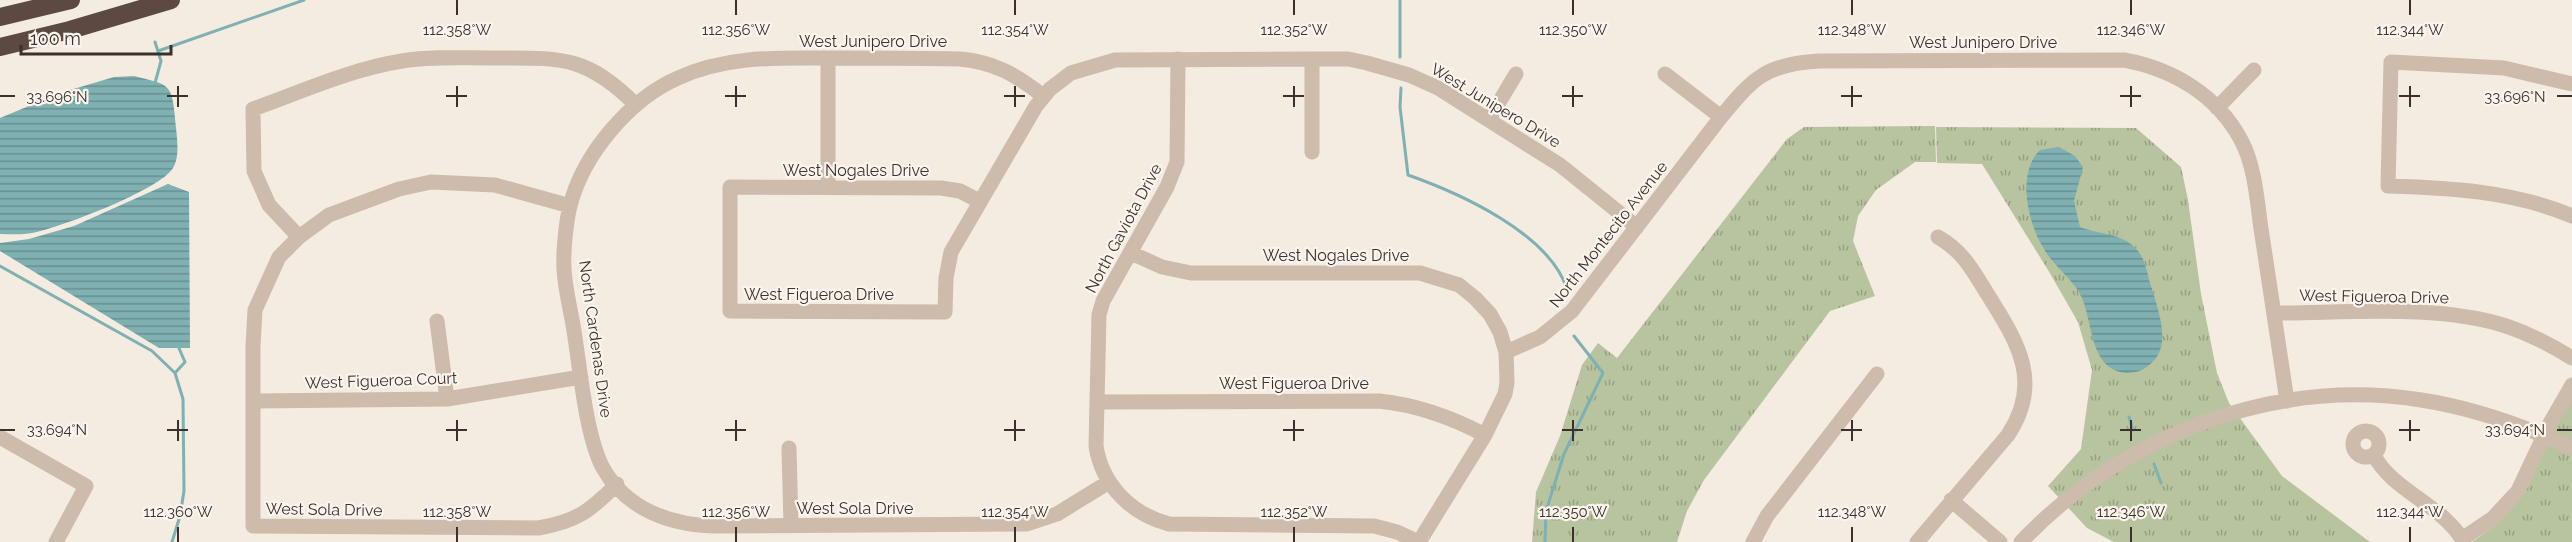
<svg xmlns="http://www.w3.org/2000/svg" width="2572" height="542" viewBox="0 0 2572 542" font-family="Raleway,sans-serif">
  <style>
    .grass { fill: url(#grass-tufts) }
    .water { fill: url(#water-rules) }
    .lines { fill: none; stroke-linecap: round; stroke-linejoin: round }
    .stream { stroke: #7fb0b2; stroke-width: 3 }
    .minor { stroke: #cdbbac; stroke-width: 15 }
    .highway { stroke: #5c4a42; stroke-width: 18 }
    .ticks { fill: none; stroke: #3b302b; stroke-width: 2 }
    .labels { text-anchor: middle; stroke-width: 4.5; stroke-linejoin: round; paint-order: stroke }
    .street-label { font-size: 16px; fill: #3b302b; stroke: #fbf5ee }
    .ticks-label { font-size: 15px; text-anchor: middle; fill: #3b302b; stroke: #fbf5ee; stroke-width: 4.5; stroke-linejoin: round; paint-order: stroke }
  </style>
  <defs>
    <pattern id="grass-tufts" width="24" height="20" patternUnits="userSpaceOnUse" patternTransform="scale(1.5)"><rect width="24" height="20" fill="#b8c4a0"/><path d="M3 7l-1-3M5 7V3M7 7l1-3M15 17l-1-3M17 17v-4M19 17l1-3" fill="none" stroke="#97a083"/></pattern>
    <pattern id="water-rules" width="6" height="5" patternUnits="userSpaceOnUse" patternTransform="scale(1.5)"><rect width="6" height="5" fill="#7fb0b2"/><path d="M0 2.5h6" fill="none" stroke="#699091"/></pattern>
  </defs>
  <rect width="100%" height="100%" fill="#f4ebe1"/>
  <!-- grass -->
  <path class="grass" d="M1935 126 1936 162H1915L1876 190 1858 216 1853 241 1875 296 1830 311 1704 480 1687 511 1677 542H1532L1536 492 1560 436 1582 365 1598 343 1617 358 1787 139 1804 127Z
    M1936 127 2136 128 2181 167 2188 200 2201 294 2217 373 2229 403 2282 476 2370 542H2114L2087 528 2048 486 2081 449 2092 370 2078 322 2048 270 1982 164 1937 163Z
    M2572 397V542H2472L2494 526Z"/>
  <!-- water -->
  <path class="water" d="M134 76C167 85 172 81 175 118 176 132 181 155 173 168 160 190 59 228 32 233 22 235 10 234 0 234V118L60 93 114 77Z
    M2059 147 2075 156 2083 167 2074 201 2080 227C2100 235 2124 233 2138 251 2146 261 2147 274 2151 286 2158 310 2174 348 2148 366 2142 371 2134 373 2126 373 2087 369 2094 317 2079 292 2069 276 2053 265 2044 249 2028 224 2016 173 2040 150Z
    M168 184 189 192 190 348H159L0 251V243L29 239 74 226Z"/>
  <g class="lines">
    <!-- stream -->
    <path class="stream" d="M1400 0V57
      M155 42 161 61 155 83
      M158 51 304 0
      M1401 88 1400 107 1408 175C1459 193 1549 233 1567 289
      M0 266 152 351 175 373 183 399 184 491 180 516 172 542
      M175 373 185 362 178 346
      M2129 417 2133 430
      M2154 464 2161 483
      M1545 542 1546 511 1564 454 1603 373 1574 336"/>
    <!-- minor -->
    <path class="minor" d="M1178 59 1177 162 1167 187 1103 301 1099 315 1096 446C1102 485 1131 514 1169 524L1374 526 1397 532 1419 542
      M1312 59V152
      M1665 74 1721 117
      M2572 84 2504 68 2391 62 2388 186C2451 188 2513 191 2572 216
      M1043 96C1017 75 994 62 960 59 918 58 876 58 833 58 780 58 728 55 678 78 630 99 583 154 570 206 566 222 563 252 564 269 565 289 571 311 574 331 580 368 586 437 603 468 626 509 670 525 714 526L1027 524 1057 514 1109 482
      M2217 108 2254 70
      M1489 119 1516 74
      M828 187V58
      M979 201 960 191 941 188 730 187V311L945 312 946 278 951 252 1036 106 1050 89 1071 73 1115 60 1312 59H1348L1367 63 1409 75 1438 88 1560 165 1637 227
      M570 206 495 185 431 182 399 189 329 215 299 237 279 257 255 310 253 346V526L538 528C576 522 590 511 617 484
      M299 237 269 205 254 171 253 109C301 92 351 69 402 61 432 56 464 58 494 58 561 58 586 55 636 105
      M1131 253 1162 267 1191 273H1420L1459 285 1475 298 1490 314 1500 332 1506 352 1507 383 1505 394 1485 435 1419 542
      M2274 313C2346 313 2438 304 2506 326 2530 334 2551 345 2572 358
      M437 321 447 399
      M1506 352 1540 337 1572 311 1721 117C1753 78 1766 64 1819 61L2124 60C2173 69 2217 95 2241 140 2255 166 2257 200 2261 229 2270 286 2278 343 2287 401
      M253 401 447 399 581 377
      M1097 402 1379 401C1418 405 1451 417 1485 435
      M2353 444a13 13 0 1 1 26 0a13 13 0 1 1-26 0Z
      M0 437 86 486 56 542
      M789 448 791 526
      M2374 455C2392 491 2442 504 2464 542
      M1951 500 2000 542
      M2462 539 2493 518 2518 491 2549 425 2572 385
      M1753 542 1767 516 1877 374
      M1917 542 2008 435C2043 382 2018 343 1988 295 1973 271 1964 252 1938 237
      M2021 542C2123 435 2274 377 2421 400 2474 408 2524 426 2572 448"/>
    <!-- highway -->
    <path class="highway" d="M0 17 71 0
      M0 47 70 30 171 0"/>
  </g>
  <!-- ticks -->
  <path class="ticks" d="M457 0V15M736 0V15M1015 0V15M1294 0V15M1573 0V15M1852 0V15M2131 0V15M2410 0V15M178 86V107M457 86V107M736 86V107M1015 86V107M1294 86V107M1573 86V107M1852 86V107M2131 86V107M2410 86V107M0 96H15M167 96H188M446 96H467M725 96H746M1004 96H1025M1283 96H1304M1562 96H1583M1841 96H1862M2120 96H2141M2399 96H2420M2557 96H2572M178 420V441M457 420V441M736 420V441M1015 420V441M1294 420V441M1573 420V441M1852 420V441M2131 420V441M2410 420V441M0 430H15M167 430H188M446 430H467M725 430H746M1004 430H1025M1283 430H1304M1562 430H1583M1841 430H1862M2120 430H2141M2399 430H2420M2557 430H2572M178 527V542M457 527V542M736 527V542M1015 527V542M1294 527V542M1573 527V542M1852 527V542M2131 527V542M2410 527V542"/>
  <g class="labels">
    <!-- street labels -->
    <g class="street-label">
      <text x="873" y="47">West Junipero Drive</text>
      <text x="1983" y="48">West Junipero Drive</text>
      <text transform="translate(1496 105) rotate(31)" y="6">West Junipero Drive</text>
      <text x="856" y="176">West Nogales Drive</text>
      <text transform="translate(1123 228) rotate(-62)" y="6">North Gaviota Drive</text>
      <text transform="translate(1608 234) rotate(-52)" y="6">North Montecito Avenue</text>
      <text x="1336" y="261">West Nogales Drive</text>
      <text x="819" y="300">West Figueroa Drive</text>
      <text transform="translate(2374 296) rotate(1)" y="6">West Figueroa Drive</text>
      <text transform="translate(596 339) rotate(82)" y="6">North Cardenas Drive</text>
      <text transform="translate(381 380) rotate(-2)" y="6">West Figueroa Court</text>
      <text x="1294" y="389">West Figueroa Drive</text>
      <text x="855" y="514">West Sola Drive</text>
      <text transform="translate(324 509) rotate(1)" y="6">West Sola Drive</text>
    </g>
  </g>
  <g class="ticks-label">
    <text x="457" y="35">112.358°W</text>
    <text x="736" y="35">112.356°W</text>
    <text x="1015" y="35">112.354°W</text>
    <text x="1294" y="35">112.352°W</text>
    <text x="1573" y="35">112.350°W</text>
    <text x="1852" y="35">112.348°W</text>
    <text x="2131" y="35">112.346°W</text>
    <text x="2410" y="35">112.344°W</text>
    <text x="57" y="102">33.696°N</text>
    <text x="2515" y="102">33.696°N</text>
    <text x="57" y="435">33.694°N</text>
    <text x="2515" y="435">33.694°N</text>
    <text x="178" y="517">112.360°W</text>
    <text x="457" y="517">112.358°W</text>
    <text x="736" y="517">112.356°W</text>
    <text x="1015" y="517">112.354°W</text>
    <text x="1294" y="517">112.352°W</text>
    <text x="1573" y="517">112.350°W</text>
    <text x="1852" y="517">112.348°W</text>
    <text x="2131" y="517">112.346°W</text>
    <text x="2410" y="517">112.344°W</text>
  </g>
  <!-- scale -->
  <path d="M21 45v9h150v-9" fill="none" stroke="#3b302b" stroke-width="3"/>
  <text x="30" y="45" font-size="18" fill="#3b302b" stroke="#fbf5ee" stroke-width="4.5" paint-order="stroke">100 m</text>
</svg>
